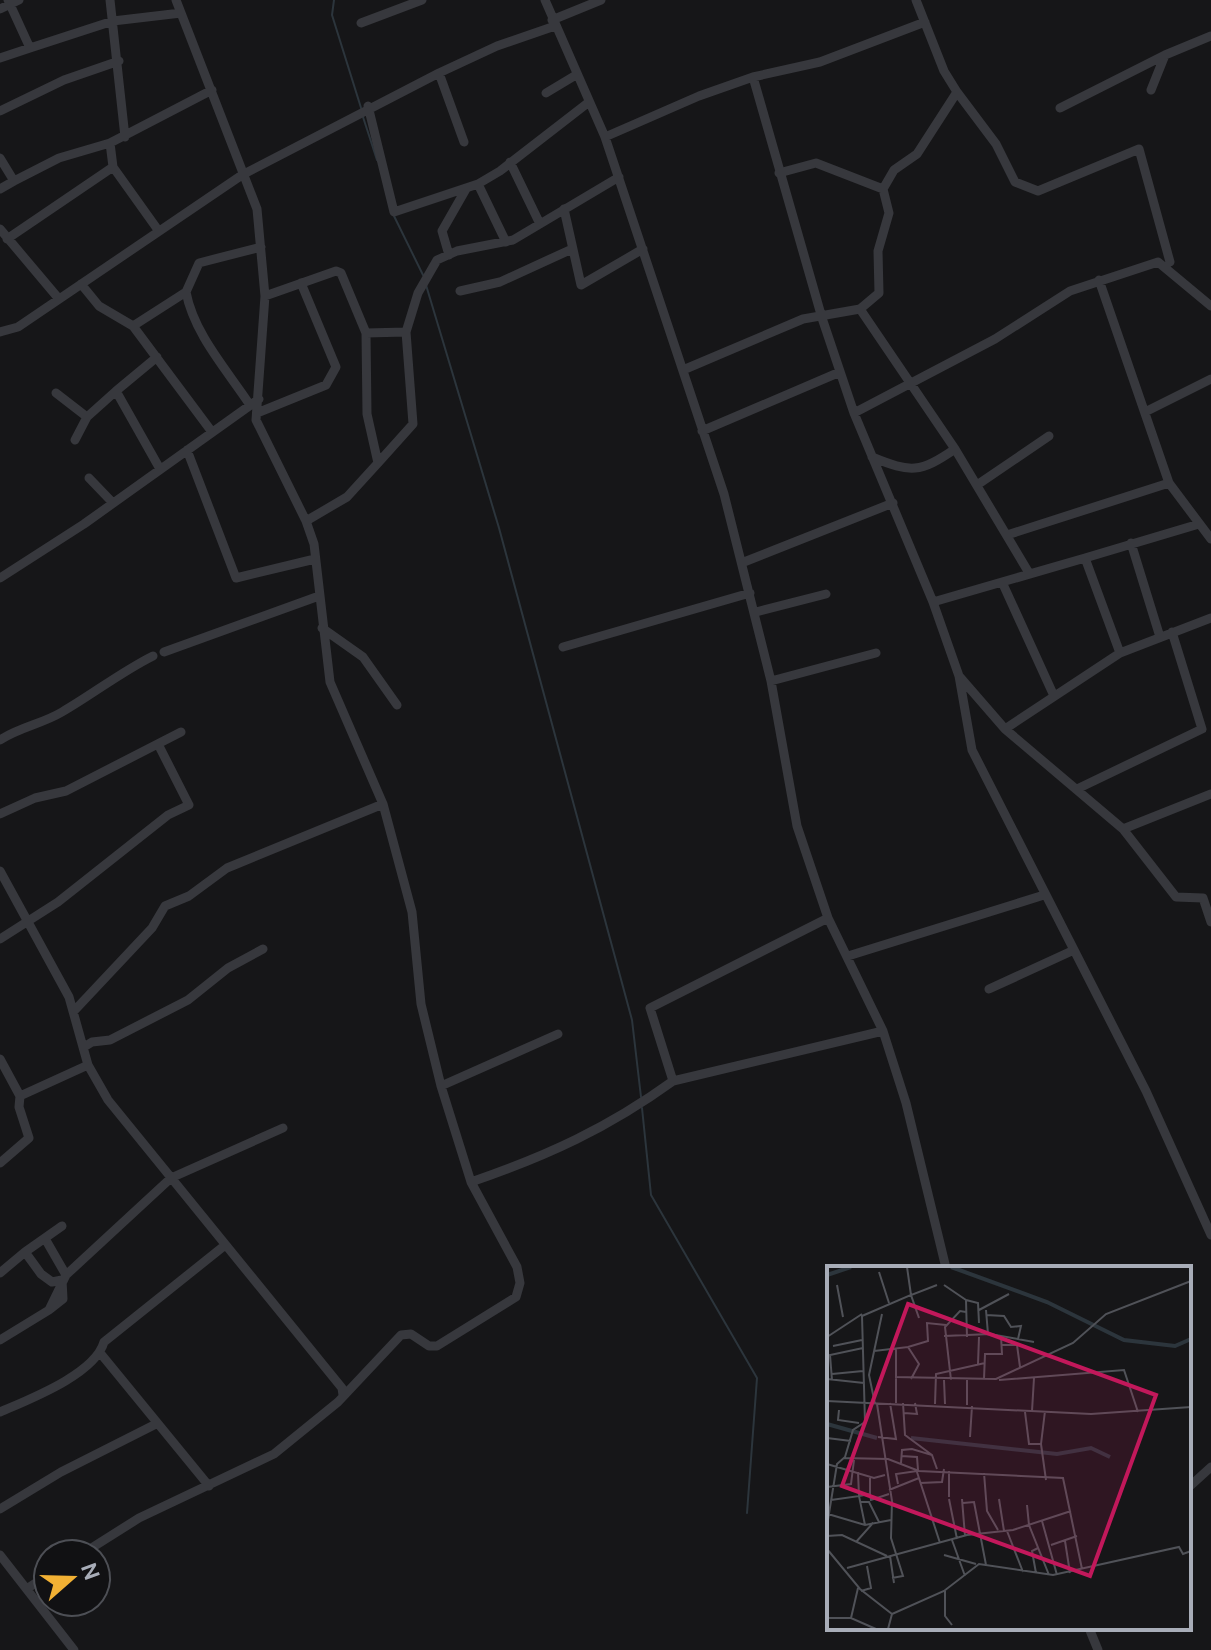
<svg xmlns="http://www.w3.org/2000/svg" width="1211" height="1650" viewBox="0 0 1211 1650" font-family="Ubuntu,sans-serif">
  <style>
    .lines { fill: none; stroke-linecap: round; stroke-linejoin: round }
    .stream { stroke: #2c353c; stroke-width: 2 }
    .minor { stroke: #37383d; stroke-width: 9 }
    .inset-river { fill: none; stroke: #2c353c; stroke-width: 4 }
    .inset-road { fill: none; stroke: #505258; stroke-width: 2 }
    .view { fill: #c2185b; fill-opacity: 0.15; stroke: #c2185b; stroke-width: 4 }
    .inset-edge { fill: none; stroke: #a8adb8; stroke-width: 4 }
  </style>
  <rect width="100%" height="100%" fill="#161618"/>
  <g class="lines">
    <!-- stream -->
    <path class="stream" d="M334 0 332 15 362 111
      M363 117 377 160
      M394 216 423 275
      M426 285 499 528 632 1020 641 1097
      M642 1108 651 1195 757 1378 747 1513"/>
    <!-- minor -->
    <path class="minor" d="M8 0 30 48 113 21 181 13
      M110 0 125 137
      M545 0 605 137 724 494 771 681 797 826 828 918 883 1031 906 1103 946 1268
      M0 9 19 0
      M552 20 601 0
      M361 23 422 0
      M0 58 30 48
      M439 73 464 142
      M753 77 822 318 854 413 933 602 959 676 1005 729 1123 829 1176 897 1203 898 1211 922
      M1151 90 1165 55 1211 36
      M957 92 996 144 1015 182 1038 191 1139 149 1170 262
      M546 93 576 75
      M368 106 394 212 478 184 500 171 589 102
      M1060 108 1165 55
      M0 111 64 80 119 61
      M605 137 699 96 753 77 820 62 925 22
      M0 158 14 181 59 158 110 143
      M510 162 540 224
      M779 173 816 163 883 189 894 170 917 154 957 92 944 71 916 0
      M478 184 506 242
      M0 189 14 181
      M564 209 581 285 643 249
      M0 229 59 299
      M158 230 113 167 110 143 212 90
      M7 239 113 167
      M449 255 442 231 466 189
      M1099 280 1169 483 1211 539
      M81 284 99 306 133 326 212 432
      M460 291 500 282 572 249
      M186 292 199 263 261 247
      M265 296 336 271 341 273 366 333 367 414 378 463 347 497 306 521
      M860 309 879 293 878 251 889 213 883 189
      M133 326 186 292C194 334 227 370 250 405
      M0 332 18 327 242 175 439 73 497 46 555 26
      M366 333 406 332
      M683 370 803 319 860 309 955 449 1029 573
      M116 391 157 357
      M56 393 87 417
      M1145 412 1211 379
      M257 413 326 385 336 367 301 283
      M854 413 995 339 1070 291 1158 262 1211 306
      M702 431 840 372
      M75 440 87 417 116 391 160 469
      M187 450 236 578 315 559
      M872 457C911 473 920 473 955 449
      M378 463 413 424 406 332 418 293 437 260 457 251 513 240 619 177
      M89 478 113 503
      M977 485 1049 436
      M1007 535 1169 483
      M1131 543 1160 637
      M1085 558 1199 524
      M744 562 893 503
      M0 578 84 524 259 399
      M1002 582 1054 696
      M933 602 1085 558 1120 653 1211 618
      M756 612 826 594
      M322 628 363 657 397 705
      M563 647 750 593
      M164 652 319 596
      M959 676 972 750 1146 1091 1211 1235
      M771 681 876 653
      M1005 729 1120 653
      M0 740C20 727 42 724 62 712 93 694 121 672 153 656
      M1077 789 1202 729 1172 632
      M0 814 35 798 66 791 181 732
      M1123 829 1211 794
      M0 871 69 997 88 1065 108 1100 342 1388 343 1395
      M0 939 58 902 168 815 189 805 158 744
      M848 956 1044 895
      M989 989 1074 950
      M74 1011 152 928 165 906 189 896 227 868 383 804
      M84 1047 92 1042 110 1040 188 1000 228 968 263 949
      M0 1059 20 1096
      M673 1081 883 1031
      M441 1086 558 1034
      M0 1163 29 1138 19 1107 20 1096 88 1065
      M471 1182C547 1156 608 1128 673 1081L650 1008 828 918
      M47 1242 66 1275
      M25 1252 62 1226
      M0 1273 25 1252 41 1274 52 1282 62 1280 63 1299 49 1310
      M0 1340 49 1310 66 1275 171 1178 283 1128
      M101 1354 209 1486
      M0 1412C30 1399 95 1374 104 1342L224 1246
      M1189 1487 1211 1467
      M0 1509 61 1472 156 1424
      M82 1554 139 1518 274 1454 338 1402 401 1335 411 1334 429 1346H437L516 1297 520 1283 517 1267 471 1182 441 1086 421 1004 412 912 383 804 330 682 314 544 306 521 256 420 265 296 257 209 176 0
      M0 1555 74 1650
      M28 1588 48 1575
      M1089 1628 1098 1650"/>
  </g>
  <!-- overview -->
  <g transform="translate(827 1266)">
    <rect width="364" height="364" fill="#161618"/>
    <path class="inset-river" d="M124 1 220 36 297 74 348 80 364 73M0 9 24 1M0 158 50 172M84 172 230 188 264 182 283 191"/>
    <path class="inset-road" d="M52 6 62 37M10 19 16 51M117 19 139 34 140 71M139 34 151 37 152 57M152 44 182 28M159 44 161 68M159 49 177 50 184 61 194 60 191 73M92 52 84 29 110 19M117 70 163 68 207 76M0 71 35 48M174 79H190L193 101M6 80 35 74M81 81 101 75 100 57 119 59M47 85 81 81 92 98 84 113M151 98 152 71M5 108 36 105M68 111 169 113 246 77 279 48 364 15M0 113 37 117M157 113 158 88H175L174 70M5 114 3 89 36 82M117 114 118 138M124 114 118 61 133 45 139 46M140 114V139M172 114 297 104 311 146M0 135 264 148 364 141M69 137V83M76 137 78 169 105 189M48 138 42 109 55 48M50 138 65 235 64 272 76 310 65 312M108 138 109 108 158 97M12 144 11 154 32 157M205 145 207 112M198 146 202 178H214L219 214M77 147 90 148 88 137M51 171 69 173 63 137M143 171 145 140M0 172 24 175M214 178 218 145M74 190 90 191 91 204M17 192 61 193 92 205 236 212 255 303M74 197 75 184 85 183 105 189 110 203M0 198 47 212 58 209M89 203 113 277M31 206 32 230 43 228V212M157 207 160 245 171 264M93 217 115 216 117 203M71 218 69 208 90 205M0 221 24 218 27 194M62 224 92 212M43 228 44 234 62 228M122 231V205M122 233 130 273M135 233 138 270M172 233 177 265M4 234 32 230 38 259M33 236H42L52 256M136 237 147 236 159 299M200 239 202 259 222 309M1 248 38 259 64 254M215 255 230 309M0 260 10 198 18 191 26 164 38 156 35 50 84 29 80 1M180 265 196 306M0 270 15 269 60 290M125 274 138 310M238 275 243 307M29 276 46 257M224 279 250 270M0 283 33 323 65 348M117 289 149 298M63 290 67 317M20 302 140 269 186 264 244 245M209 307 205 285 211 282M118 324V350L125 359M34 325 44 322 40 300M0 352H24L49 363M24 352 31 322M61 363 65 348 117 325 152 298 226 309 352 281 356 288 364 285"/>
    <path class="view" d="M81 38 329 129 263 310 15 220Z"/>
    <rect width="364" height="364" class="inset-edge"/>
  </g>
  <!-- north arrow -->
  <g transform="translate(72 1578) rotate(70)"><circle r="38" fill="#111113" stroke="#4d4f55" stroke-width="2"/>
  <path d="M0-6L14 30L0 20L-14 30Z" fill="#f2b134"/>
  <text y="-12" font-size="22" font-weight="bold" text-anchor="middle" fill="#a8adb8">N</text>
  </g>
</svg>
